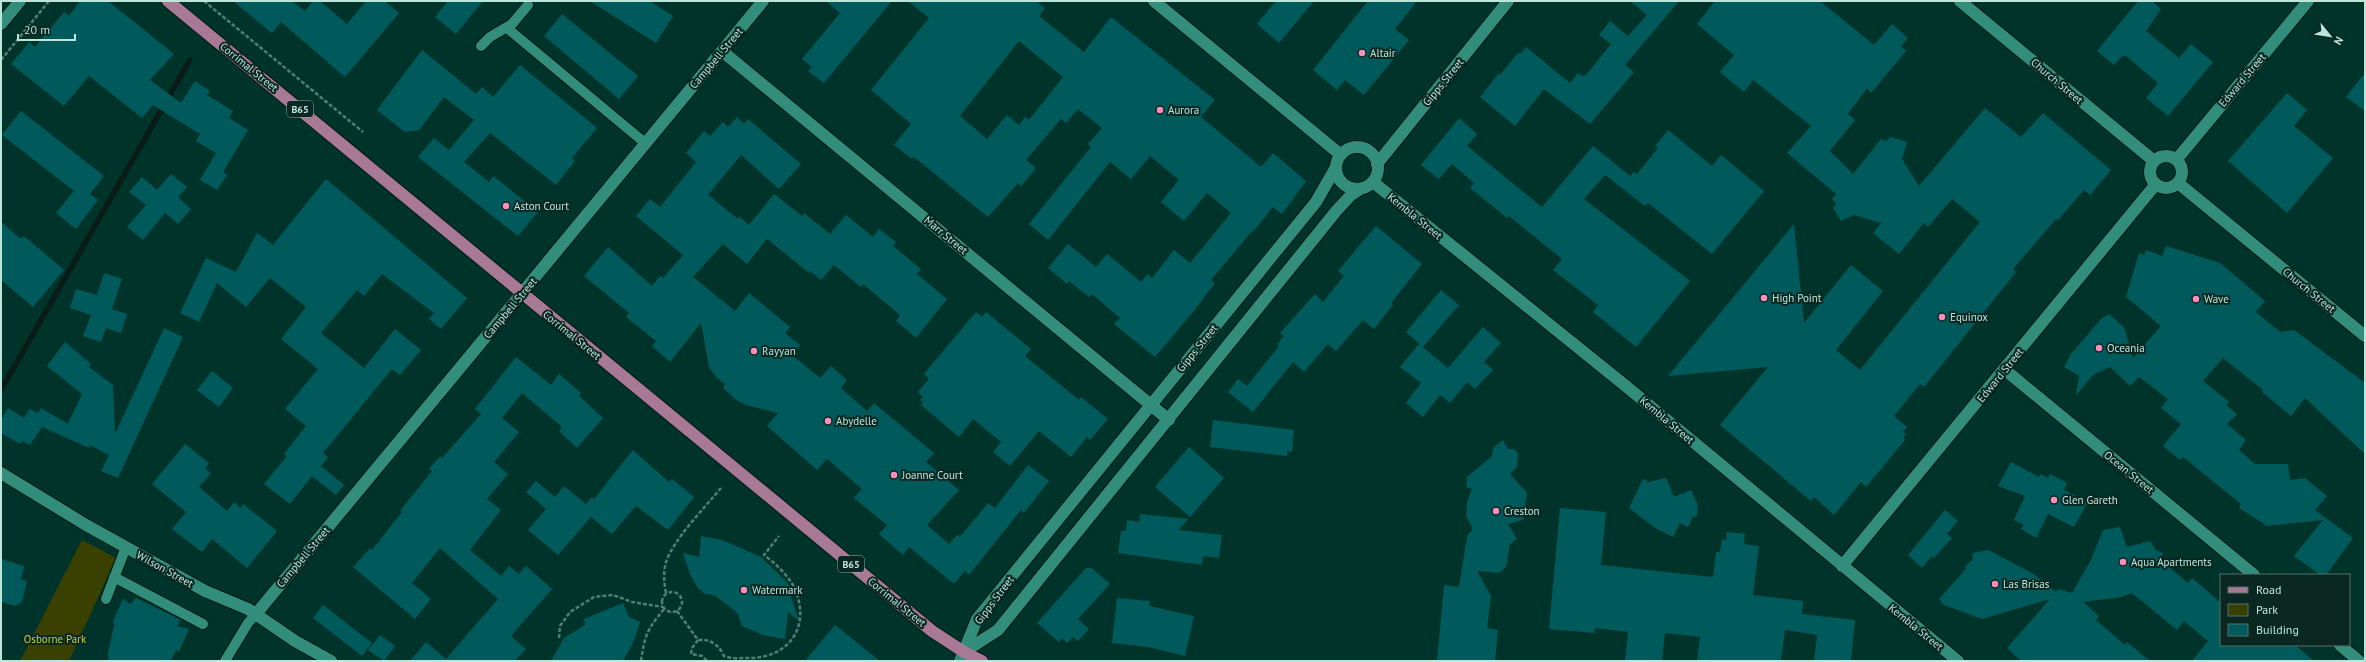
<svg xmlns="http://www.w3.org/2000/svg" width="2366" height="662" viewBox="0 0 2366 662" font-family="'PT Sans',sans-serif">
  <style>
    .green { fill: #394000 }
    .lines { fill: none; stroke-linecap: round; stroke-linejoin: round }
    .stream { stroke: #091c18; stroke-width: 5.5 }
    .building { fill: #005a5b; fill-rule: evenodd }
    .lane-casing { stroke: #001913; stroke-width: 12 }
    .street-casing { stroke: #001913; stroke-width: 14 }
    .secondary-casing { stroke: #001913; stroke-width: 14 }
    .primary-casing { stroke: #001913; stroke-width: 14 }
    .path { stroke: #507f75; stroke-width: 2.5; stroke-dasharray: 4 2; stroke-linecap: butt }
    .lane { stroke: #328d7a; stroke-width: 10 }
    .street { stroke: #328d7a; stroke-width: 12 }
    .secondary { stroke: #328d7a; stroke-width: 12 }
    .primary { stroke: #a87994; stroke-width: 12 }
    .poi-dot { fill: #ff8eba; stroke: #0b2721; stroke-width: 1.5 }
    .labels { text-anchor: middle; stroke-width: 4; stroke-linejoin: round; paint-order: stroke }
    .shield { fill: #0b2721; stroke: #88ada3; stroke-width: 1 }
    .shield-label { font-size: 10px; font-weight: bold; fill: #bde6db }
    .poi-label { font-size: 11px; fill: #bde6db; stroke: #0b2721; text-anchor: start }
    .street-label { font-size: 11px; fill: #bde6db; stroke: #0b2721 }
    .park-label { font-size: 11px; fill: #c1d343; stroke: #0b2721 }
  </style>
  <rect width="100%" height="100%" fill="#00342a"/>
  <!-- green -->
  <path class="green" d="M82 540 116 558 69 661H20Z"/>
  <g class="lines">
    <!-- stream -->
    <path class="stream" d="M1 390 190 60"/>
  </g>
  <!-- building -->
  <path class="building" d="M80 1H108L174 54 150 80 181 103 195 81 210 91 207 95 233 111 229 118 248 130 223 172 227 175 217 190 200 180 216 153 196 141 200 134 153 105 142 118 89 76 64 106 11 64 29 42 35 47 64 12 69 16Z
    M233 1H292L305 11 313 1H320L347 24 366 1H385L399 13 345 77 281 22 272 33Z
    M448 1H483L456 34 435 17Z
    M590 1H650L673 16 656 43Z
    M826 1H892L824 83 808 71 812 67 802 59 840 13Z
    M908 1H1036L1045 8 1039 16 1084 52 1111 17 1215 100 1201 117 1261 167 1273 153 1306 181 1282 214 1273 207 1253 232 1252 231 1211 280 1215 283 1193 312 1155 357 1114 324 1120 318 1092 294 1089 297 1069 281 1067 284 1048 268 1068 244 1096 267 1107 254 1141 282 1148 274 1152 278 1174 250 1190 263 1231 213 1207 193 1184 221 1161 202 1179 180 1150 156 1131 179 1110 162 1048 240 1029 224 1091 147 1088 144 1102 128 1078 109 1066 123 1061 119 1026 160 1036 168 1021 186 1018 183 988 217 914 157 912 159 894 145 911 124 871 90 929 18ZM1019 41 1063 77 1029 120 1025 117 1019 125 1007 115 987 139 960 116Z
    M1276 1H1314L1279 43 1257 24Z
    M1368 1H1417L1395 29 1409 40 1364 95 1345 80 1337 90 1313 70Z
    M1630 1H1679L1625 65 1634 72 1590 124 1544 89 1515 126 1480 97 1499 73 1500 75 1518 53 1520 54 1526 47 1570 83 1578 73 1583 76 1586 75 1611 44 1599 35 1610 21 1628 36 1647 15Z
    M1715 1H1820L1874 45 1892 24 1908 38 1901 46 1906 51 1871 93 1867 88 1848 114 1855 120 1830 151 1853 174 1881 139 1886 141 1890 137 1907 142 1902 159 1919 186 1985 108 2021 137 2043 113 2111 170 2090 195 2084 190 2058 220 2056 219 2013 269 2016 272 1924 387 1920 384 1894 416 1907 427 1903 432 1906 434 1903 438 1905 440 1866 487 1861 482 1834 515 1814 497 1811 501 1720 425 1768 367 1668 376 1794 224 1804 323 1851 265 1883 291 1836 350 1860 370 1980 222 1952 199 1928 227 1924 223 1899 254 1873 233 1881 223 1854 215 1841 221 1833 208 1836 204 1832 199 1836 194 1787 153 1811 126 1753 80 1744 92 1720 72 1734 55 1697 24Z
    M2138 1H2152L2161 9 2146 31 2179 58 2191 44 2213 62 2168 116 2146 98 2158 83 2126 56H2122L2114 65 2097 51Z
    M562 14 638 76 619 99 544 36Z
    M422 50 476 94 482 87 493 97 520 65 597 128 572 158 575 161 556 185 490 133 464 162 489 182 493 176 538 212 518 236 418 157 434 138 449 150 474 120 444 97 419 130 405 132 377 110Z
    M2365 73V111L2346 97Z
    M2287 93 2307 110 2294 126 2333 158 2287 213 2228 161Z
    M21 111 104 176 90 194 98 200 76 229 56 213 74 191 2 135Z
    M737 117 744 124 748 119 801 164 779 189 741 155 708 195 738 219 740 217 749 225 774 194 802 216 804 213 830 234 846 215 873 237 879 229 896 242 893 246 921 269 917 274 947 299 916 338 896 321 900 315 863 284 861 287 834 265 821 280 810 271 809 273 767 239 747 264 723 244 693 277 735 311 749 293 790 327 785 333 800 345 792 355 820 378 831 366 847 380 841 388 867 411 874 403 934 453 926 462 959 490 927 525 949 544 957 535 960 537 988 503 995 508 1028 465 1049 481 1024 513 1021 510 969 575 965 571 954 584 909 547 903 555 879 534 887 525 854 498 862 489 827 459 817 470 767 426 778 413 746 405 736 400 723 388 725 384 716 377 709 367 701 323 670 362 652 346 656 341 626 317 629 313 584 276 608 247 652 286 660 276 663 278 683 255 636 216 650 199 660 207 696 162 686 153 704 131 710 136 723 122 728 127Z
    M1459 118 1477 134 1467 146 1542 207 1593 146 1630 176 1634 172 1637 174 1658 148 1655 146 1668 130 1712 166 1721 155 1764 191 1712 254 1648 203 1645 206 1605 175 1584 199 1690 281 1636 347 1593 312 1598 305 1553 270 1562 259 1509 216 1507 218 1470 188 1474 183 1452 164 1439 179 1421 165Z
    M171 174 187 187 178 197 191 209 178 224 165 213 143 240 127 227 146 205 129 192 142 177 157 190Z
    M326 179 467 298 441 329 429 319 434 313 382 274 364 296 357 290 321 333 364 368 395 329 421 350 400 375 392 369 323 453 328 457 321 466 344 485 336 495 312 476 290 504 264 484 287 456 284 454 306 426 285 409 318 369 281 339 306 307 270 278 246 307 217 283 199 322 180 313 206 258 236 272 257 233 273 245Z
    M1 222 21 239 24 236 64 270 33 307 1 280Z
    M1376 226 1422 264 1391 303 1393 305 1374 329 1363 320 1336 351 1328 344 1304 372 1293 362 1253 412 1228 392 1238 379 1247 386 1279 346 1277 344 1284 336 1280 333 1315 294 1323 302 1344 276 1338 271Z
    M2166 246 2220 263 2265 301 2256 312 2280 332 2294 330 2365 383V454L2305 398 2291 416 2262 392 2263 390 2223 358 2203 381 2229 402 2226 405 2237 414 2227 424 2246 440 2239 450 2255 464H2288L2290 480 2305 478 2327 496 2315 510 2353 538 2326 575H2320L2294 556 2323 520 2267 526 2239 508 2241 504 2183 457 2180 460 2163 446 2181 424 2161 408 2168 399 2139 377 2130 386 2110 367 2093 375 2076 395 2079 376 2064 367 2071 354 2102 318 2109 314 2124 327 2133 358 2161 326 2126 297 2139 253 2144 255 2146 250 2162 256Z
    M104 273 122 279 112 309 127 314 121 333 106 328 101 342 83 336 91 315 70 308 76 289 97 295Z
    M1441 290 1459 305 1423 347 1406 332Z
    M976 312 982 317 986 312 1031 349 1025 356 1079 400 1081 397 1108 419 1090 440 1087 437 1071 457 1039 431 1010 466 993 452 1001 442 973 419 959 437 921 405 923 402 920 400 923 397 918 392 929 379 924 374Z
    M1483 327 1501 343 1484 362 1493 370 1475 389 1467 382 1450 403 1440 395 1423 417 1406 403 1421 383 1400 367 1419 344 1448 368Z
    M164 328 183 337 118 478 101 471 109 455 90 445 89 448 42 427 30 445 22 441 20 444 1 433V420L8 408 24 418 30 409 38 413 41 408 68 424 82 394 47 366 65 342 91 364 89 367 113 385 115 434Z
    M516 357 551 385 559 374 581 393 579 396 603 418 577 448 559 431 562 427 522 393 502 418 519 432 494 462 508 474 487 499 501 510 470 550 501 576 509 566 519 574 526 566 552 589 511 636 526 649 515 661H410L426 642 446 659 498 599 440 548 412 583 431 599 415 619 353 567 370 548 372 550 402 512 400 511 432 471 429 469 440 456 442 458 481 414 475 409Z
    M212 371 233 388 219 407 197 390Z
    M1213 420 1294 430 1292 452 1287 451V456L1210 447Z
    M1503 440 1508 449H1514L1518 454 1517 467 1510 474 1527 493 1523 520 1508 524 1517 539 1510 544 1506 567 1499 573 1477 571 1491 596 1487 628 1498 630 1495 661H1437L1444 585 1459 587 1467 536 1473 529 1466 516 1467 502 1472 489 1466 487 1467 477 1492 456 1493 448Z
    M185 444 209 463 205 469 211 473 199 487 227 511 234 502 241 508 243 504 277 531 247 568 212 539 202 552 172 529 186 512 152 484Z
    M1189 447 1224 478 1190 517 1155 487Z
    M633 450 669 482 672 479 694 497 668 530 636 506 612 534 591 517 558 555 528 530 546 509 526 492 536 481 555 497 564 486 586 504 592 497 594 499Z
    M2011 462 2039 477 2041 474 2048 478 2050 474 2067 483 2064 490 2088 502 2074 527 2048 514 2036 538 2021 529 2024 525 2014 520 2025 496 1998 486Z
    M1666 478 1674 497 1691 490 1698 505 1697 516 1693 517 1688 527 1680 523 1673 537 1655 528 1629 508 1643 479 1649 482Z
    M1560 508 1606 512 1601 565 1713 577 1716 552H1720L1722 539 1726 540 1727 532 1745 534 1744 544 1759 546 1753 595 1803 601 1802 614 1855 620 1851 661H1814L1817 635 1785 630 1781 661H1697L1700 637 1665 633 1662 661H1625L1628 632 1595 628 1594 633 1549 629Z
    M1945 510 1958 521 1947 534 1952 538 1934 558 1932 556 1922 568 1908 555Z
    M1140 514 1188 519 1179 530 1222 535 1219 558 1203 556 1202 565 1118 553 1121 531H1126L1127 520 1139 522Z
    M2120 527 2127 547 2150 541 2156 550 2163 553 2159 559 2188 583 2192 578 2221 603V645H2295L2314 661H2192L2208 641 2184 621 2177 630 2132 593 2121 597 2083 602 2099 616 2096 620 2125 645 2127 642 2150 661H2021L2007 648 2050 599 1982 619 1944 605 1939 599 1966 569 1965 566 1972 560 1973 553 1988 550 2032 573 2056 592 2058 589 2072 593 2091 560 2103 530Z
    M701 536 722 540 761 557 787 582 791 589 789 590 799 621 788 612 785 639 763 635 742 626 738 614 734 610 714 595 705 594 697 587 690 574 683 553 699 557Z
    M1 559 24 566 21 580 27 581 22 602 15 606 1 602Z
    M1086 568H1092L1110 584 1078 619 1089 629 1078 641 1073 637 1067 643 1062 638 1059 642 1037 623Z
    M136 598 175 617 180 620 177 626 189 629 179 652 176 650 171 661H109L108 653 114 625 113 621 123 599 130 604Z
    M1117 598 1150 601 1149 606 1194 616 1185 656 1148 647 1112 643Z
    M623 603 629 617 640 622 633 643 623 661H551L564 638 585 625 584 619Z
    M323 605 372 643 362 656 313 618Z
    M835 625 880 661H805Z
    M380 635 395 646 384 661 368 650Z"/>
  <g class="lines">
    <!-- lane casing -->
    <g class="lane-casing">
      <path id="lane" d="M507 28 645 143
        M481 46 490 37 512 24 528 5
        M114 577 203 624
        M106 599 126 547
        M225 661 248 623 256 614"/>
    </g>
    <!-- street casing -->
    <g class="street-casing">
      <path id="street" d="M722 51 1169 420
        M2177 159 2308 1
        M1377 164 1508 1
        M2004 369 2254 575
        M1 473 86 525 205 591 248 609 295 641 331 661
        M1842 566 2156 184
        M256 614 522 293
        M2340 645 2359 661
        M964 652 998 630 1337 210 1351 195 1360 189
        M960 661 977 619 1316 202 1336 167"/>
    </g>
    <!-- secondary casing -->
    <g class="secondary-casing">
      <path id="secondary" d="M1154 1 1341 155
        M1960 1 2154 161
        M1 24 20 1
        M1336 168a21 21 0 1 1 42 0a21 21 0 1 1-42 0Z
        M2150 172a16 16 0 1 1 32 0a16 16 0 1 1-32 0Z
        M1373 182 1627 387 1958 661
        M2178 183 2365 336
        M522 293 763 1"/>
    </g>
    <!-- primary casing -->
    <g class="primary-casing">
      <path id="primary" d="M168 1 932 631 964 652 982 661"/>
    </g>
    <!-- path -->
    <path class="path" d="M204 1 363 132
      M1 60 49 1
      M662 602a10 10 0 1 1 20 0a10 10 0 1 1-20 0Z
      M666 593C664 582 663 573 666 562 673 540 706 506 721 488
      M677 611 698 640C711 639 719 645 724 656 732 659 741 658 749 658 789 658 811 627 795 589 789 576 775 563 764 555L779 536
      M559 638 560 626 570 612 594 597 613 595 632 602 663 607
      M698 640 692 648 691 654 702 656 707 661
      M641 661C645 634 647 630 664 609"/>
    <!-- lane -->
    <use href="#lane" class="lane"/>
    <!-- street -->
    <use href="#street" class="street"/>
    <!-- secondary -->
    <use href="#secondary" class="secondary"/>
    <!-- primary -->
    <use href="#primary" class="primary"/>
  </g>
  <!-- markers -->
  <g class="poi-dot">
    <circle cx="1362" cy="53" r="4"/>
    <circle cx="1160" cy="110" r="4"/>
    <circle cx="506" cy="206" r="4"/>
    <circle cx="1764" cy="298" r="4"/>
    <circle cx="2196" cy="299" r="4"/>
    <circle cx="1942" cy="317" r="4"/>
    <circle cx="2099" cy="348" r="4"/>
    <circle cx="754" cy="351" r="4"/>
    <circle cx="828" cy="421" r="4"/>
    <circle cx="894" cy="475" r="4"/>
    <circle cx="2054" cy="500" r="4"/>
    <circle cx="1496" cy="511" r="4"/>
    <circle cx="2123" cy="562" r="4"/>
    <circle cx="1995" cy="584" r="4"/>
    <circle cx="744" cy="590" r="4"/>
  </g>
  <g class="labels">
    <!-- shield labels -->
    <g class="shield">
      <rect x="287" y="101" width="26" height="16" rx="3"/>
      <rect x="838" y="556" width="26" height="16" rx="3"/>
    </g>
    <g class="shield-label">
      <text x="300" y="113">B65</text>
      <text x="851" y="568">B65</text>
    </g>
    <!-- poi labels -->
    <g class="poi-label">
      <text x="1370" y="57">Altair</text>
      <text x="1168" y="114">Aurora</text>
      <text x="514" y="210">Aston Court</text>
      <text x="1772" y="302">High Point</text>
      <text x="2204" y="303">Wave</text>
      <text x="1950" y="321">Equinox</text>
      <text x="2107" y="352">Oceania</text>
      <text x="762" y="355">Rayyan</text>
      <text x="836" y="425">Abydelle</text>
      <text x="902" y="479">Joanne Court</text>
      <text x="2062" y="504">Glen Gareth</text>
      <text x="1504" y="515">Creston</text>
      <text x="2131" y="566">Aqua Apartments</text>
      <text x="2003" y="588">Las Brisas</text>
      <text x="752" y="594">Watermark</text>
    </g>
    <!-- street labels -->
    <g class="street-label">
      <text transform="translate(716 58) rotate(-50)" y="4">Campbell Street</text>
      <text transform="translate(249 67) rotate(39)" y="4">Corrimal Street</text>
      <text transform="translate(2242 80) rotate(-50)" y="4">Edward Street</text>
      <text transform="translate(2057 81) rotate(40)" y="4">Church Street</text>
      <text transform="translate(1443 82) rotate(-51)" y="4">Gipps Street</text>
      <text transform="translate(1415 216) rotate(39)" y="4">Kembla Street</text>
      <text transform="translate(946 235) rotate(40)" y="4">Marr Street</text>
      <text transform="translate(2309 290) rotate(39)" y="4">Church Street</text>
      <text transform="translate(510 308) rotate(-50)" y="4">Campbell Street</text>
      <text transform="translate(572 335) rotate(39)" y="4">Corrimal Street</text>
      <text transform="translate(1197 348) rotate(-51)" y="4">Gipps Street</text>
      <text transform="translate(2000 375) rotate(-51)" y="4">Edward Street</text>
      <text transform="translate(1667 420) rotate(40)" y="4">Kembla Street</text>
      <text transform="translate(2129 472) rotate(39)" y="4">Ocean Street</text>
      <text transform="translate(303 557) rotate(-50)" y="4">Campbell Street</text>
      <text transform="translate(165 569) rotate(29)" y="4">Wilson Street</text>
      <text transform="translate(994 600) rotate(-53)" y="4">Gipps Street</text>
      <text transform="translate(897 602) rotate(39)" y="4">Corrimal Street</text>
      <text transform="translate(1916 627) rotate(39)" y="4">Kembla Street</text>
    </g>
    <!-- park labels -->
    <g class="park-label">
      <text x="55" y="643">Osborne Park</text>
    </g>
  </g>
  <!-- border -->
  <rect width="2366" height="662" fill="none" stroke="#bde6db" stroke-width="4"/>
  <!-- legend -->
  <rect x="2220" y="574" width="130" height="72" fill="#0b2721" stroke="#52736b"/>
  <rect x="2228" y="587" width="20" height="6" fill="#a87994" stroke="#52736b"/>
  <text x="2256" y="594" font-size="12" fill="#bde6db">Road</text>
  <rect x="2228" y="604" width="20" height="12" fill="#394000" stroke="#52736b"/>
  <text x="2256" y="614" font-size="12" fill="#bde6db">Park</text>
  <rect x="2228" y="624" width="20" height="12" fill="#005a5b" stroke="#52736b"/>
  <text x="2256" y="634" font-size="12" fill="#bde6db">Building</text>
  <!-- north arrow -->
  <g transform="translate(2330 36) rotate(120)" stroke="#0b2721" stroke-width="3" paint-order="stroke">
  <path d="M0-3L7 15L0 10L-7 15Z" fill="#bde6db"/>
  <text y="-6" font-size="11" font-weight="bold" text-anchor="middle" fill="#bde6db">N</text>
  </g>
  <!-- scale -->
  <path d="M18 34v6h57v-6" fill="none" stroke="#bde6db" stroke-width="2"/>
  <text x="24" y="34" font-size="12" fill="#bde6db" stroke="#0b2721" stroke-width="3" paint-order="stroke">20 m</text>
</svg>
